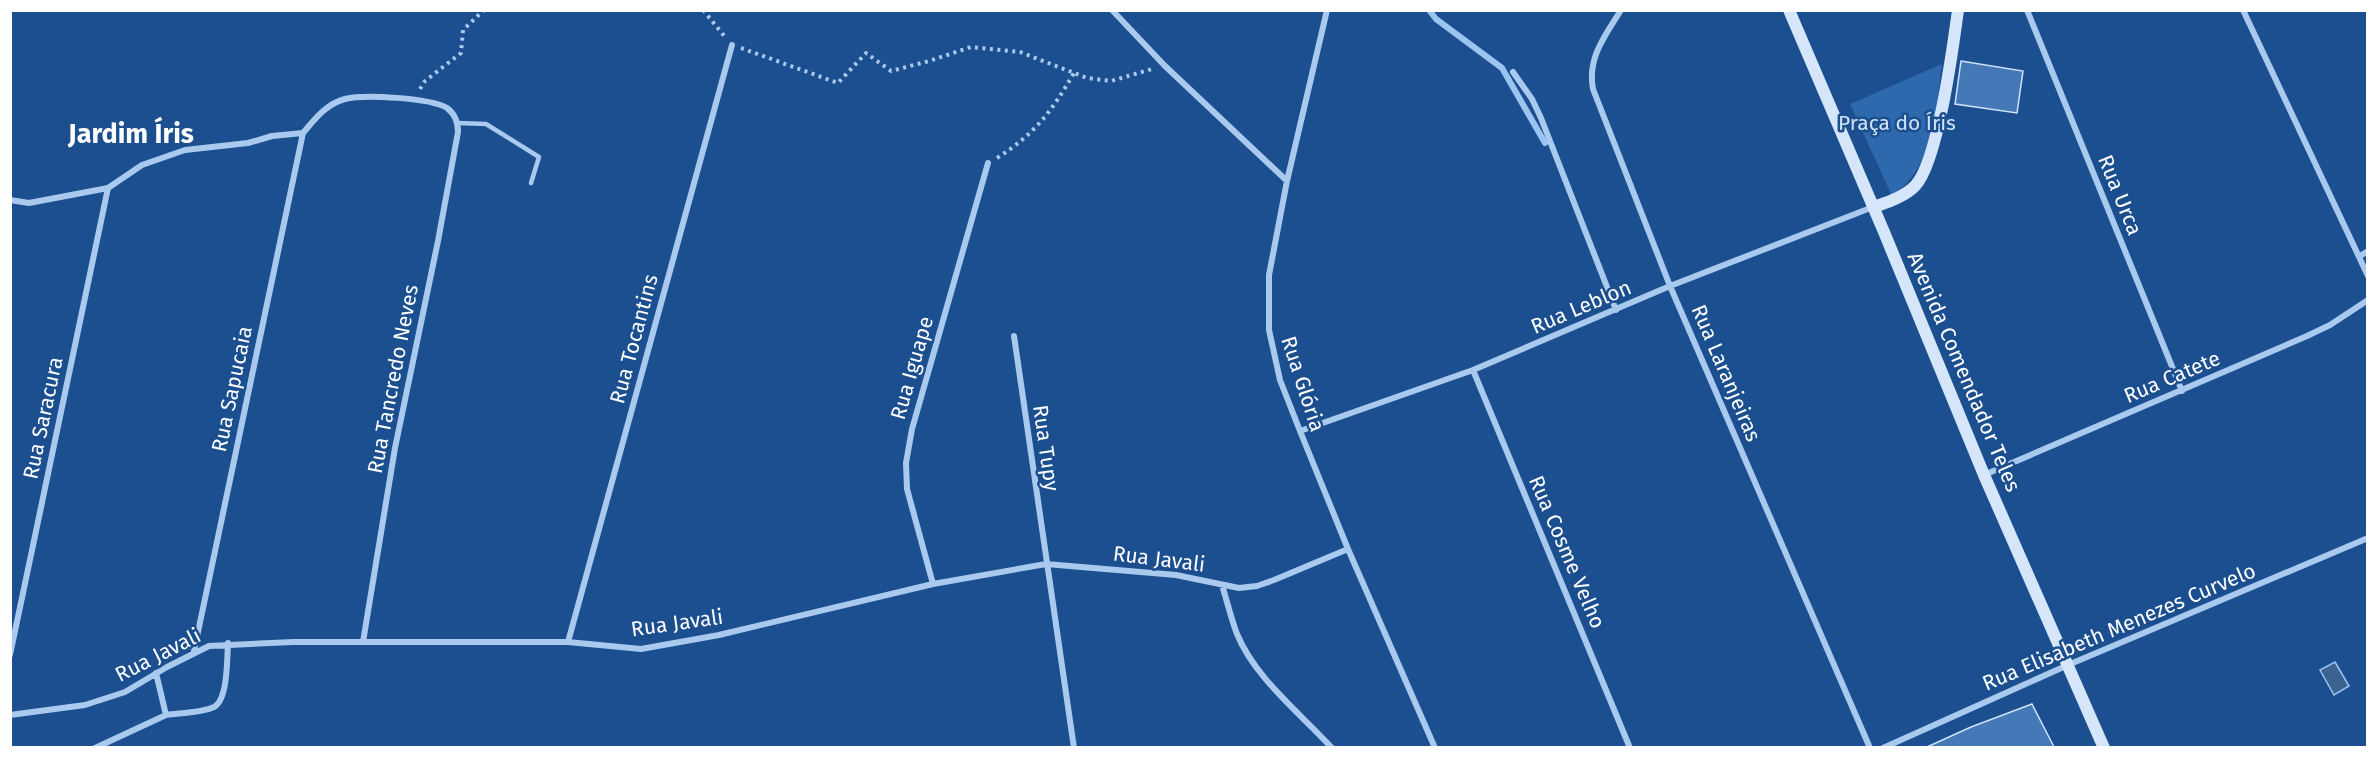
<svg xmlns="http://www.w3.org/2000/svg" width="2378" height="758" viewBox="0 0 2378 758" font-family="'Fira Sans',sans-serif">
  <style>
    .green { fill: #2e69ad }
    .water { fill: #3c6290; stroke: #9cc4f0; stroke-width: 1.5 }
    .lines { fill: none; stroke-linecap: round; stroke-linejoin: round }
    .stream { stroke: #9cc4f0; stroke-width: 6 }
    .building { fill: #4478b7; stroke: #cfe3fa; stroke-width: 1.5 }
    .path { stroke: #a9c9ee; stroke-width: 4; stroke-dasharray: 3 4.5; stroke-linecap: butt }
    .lane { stroke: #a9c9ee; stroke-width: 4.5 }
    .street { stroke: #a9c9ee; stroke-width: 6 }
    .secondary { stroke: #d6e6fa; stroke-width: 12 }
    .labels { text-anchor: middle; stroke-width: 5; stroke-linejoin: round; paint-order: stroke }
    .park-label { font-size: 21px; fill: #cfe3fa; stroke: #1b4f8f }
    .street-label { font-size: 21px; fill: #fff; stroke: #1b4f8f }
    .district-label { font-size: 27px; font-weight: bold; fill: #fff; stroke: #1b4f8f }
  </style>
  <rect width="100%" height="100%" fill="#1b4f8f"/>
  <!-- green -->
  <path class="green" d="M1942 64C1935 113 1936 164 1892 196L1850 104Z"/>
  <!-- water -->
  <path class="water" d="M2335 662 2349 686 2334 695 2320 670Z"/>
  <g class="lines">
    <!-- stream -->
    <path class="stream" d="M1429 10 1436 19 1502 68 1545 143"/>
  </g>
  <!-- building -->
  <path class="building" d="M1961 61 2023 71 2017 113 1955 104Z
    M2032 704 2054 747H1927L1971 727Z"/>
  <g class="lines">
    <!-- path -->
    <path class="path" d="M703 10 726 38
      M741 48 838 83 866 53 891 71 929 61 971 47 1020 52 1087 78 1111 81 1152 69
      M420 89 425 81 461 53 463 30 484 10
      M997 158C1036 133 1051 112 1074 73"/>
    <!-- lane -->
    <path class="lane" d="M458 123 486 124 539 157 531 183"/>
    <!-- street -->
    <path class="street" d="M1112 10 1165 66 1287 181
      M1327 10 1287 181 1269 275V330L1280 380 1300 431 1348 549 1435 748
      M1621 10C1605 36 1587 58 1593 89L1670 286 1870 748
      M2027 10 2182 391
      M2243 10 2368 276
      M1513 72 1532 99 1541 118 1616 310
      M10 200 29 203 108 188 142 165 185 150 248 143 272 136 303 133C315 119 326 104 345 99 364 94 431 98 447 108 455 114 458 122 458 132L438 241 395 448 363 642
      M2360 256 2368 251
      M1014 336 1074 748
      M1473 370 1630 748
      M1300 431 1473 370 1670 286 1873 207
      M1984 475 2307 336 2330 325 2368 300
      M933 584 907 489 906 463 912 429 988 163
      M1222 585C1227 601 1231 618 1237 634 1255 678 1300 713 1332 748
      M568 642 732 45
      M194 651 303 133
      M10 655 108 188
      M156 673 166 715C180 713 201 713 214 707 228 700 227 658 228 643
      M10 715 85 705 125 692 167 667 209 646 293 642H568L641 649 719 635 933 584 1046 564 1176 575 1239 588 1257 586 1274 580 1348 549
      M95 748 166 715
      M1883 748 2068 665 2368 538"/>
    <!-- secondary -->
    <path class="secondary" d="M1789 10 1884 232 1984 475 2104 748
      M1874 207C1888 202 1904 197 1915 186 1938 162 1953 47 1958 10"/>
  </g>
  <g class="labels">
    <!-- park labels -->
    <g class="park-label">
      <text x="1897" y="130">Praça do Íris</text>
    </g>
    <!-- street labels -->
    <g class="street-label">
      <text transform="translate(2120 195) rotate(68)" y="7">Rua Urca</text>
      <text transform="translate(1581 307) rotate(-23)" y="7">Rua Leblon</text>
      <text transform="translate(634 339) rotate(-75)" y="7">Rua Tocantins</text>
      <text transform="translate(912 368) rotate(-74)" y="7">Rua Iguape</text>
      <text transform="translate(1964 372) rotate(67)" y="7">Avenida Comendador Teles</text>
      <text transform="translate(1726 373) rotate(67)" y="7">Rua Laranjeiras</text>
      <text transform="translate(2172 377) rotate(-23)" y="7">Rua Catete</text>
      <text transform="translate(393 379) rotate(-79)" y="7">Rua Tancredo Neves</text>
      <text transform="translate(1303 384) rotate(72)" y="7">Rua Glória</text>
      <text transform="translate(232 389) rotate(-78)" y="7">Rua Sapucaia</text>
      <text transform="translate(43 418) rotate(-78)" y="7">Rua Saracura</text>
      <text transform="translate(1046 448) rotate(82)" y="7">Rua Tupy</text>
      <text transform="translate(1567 552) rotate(67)" y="7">Rua Cosme Velho</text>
      <text transform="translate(1159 559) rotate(7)" y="7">Rua Javali</text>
      <text transform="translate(677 623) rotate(-8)" y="7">Rua Javali</text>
      <text transform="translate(2119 627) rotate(-23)" y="7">Rua Elisabeth Menezes Curvelo</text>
      <text transform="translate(158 655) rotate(-27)" y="7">Rua Javali</text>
    </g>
    <!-- district labels -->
    <g class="district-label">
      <text x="131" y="143">Jardim Íris</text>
    </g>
  </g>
  <!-- border -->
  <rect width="2378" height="758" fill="none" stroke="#ffffff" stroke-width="24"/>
</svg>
